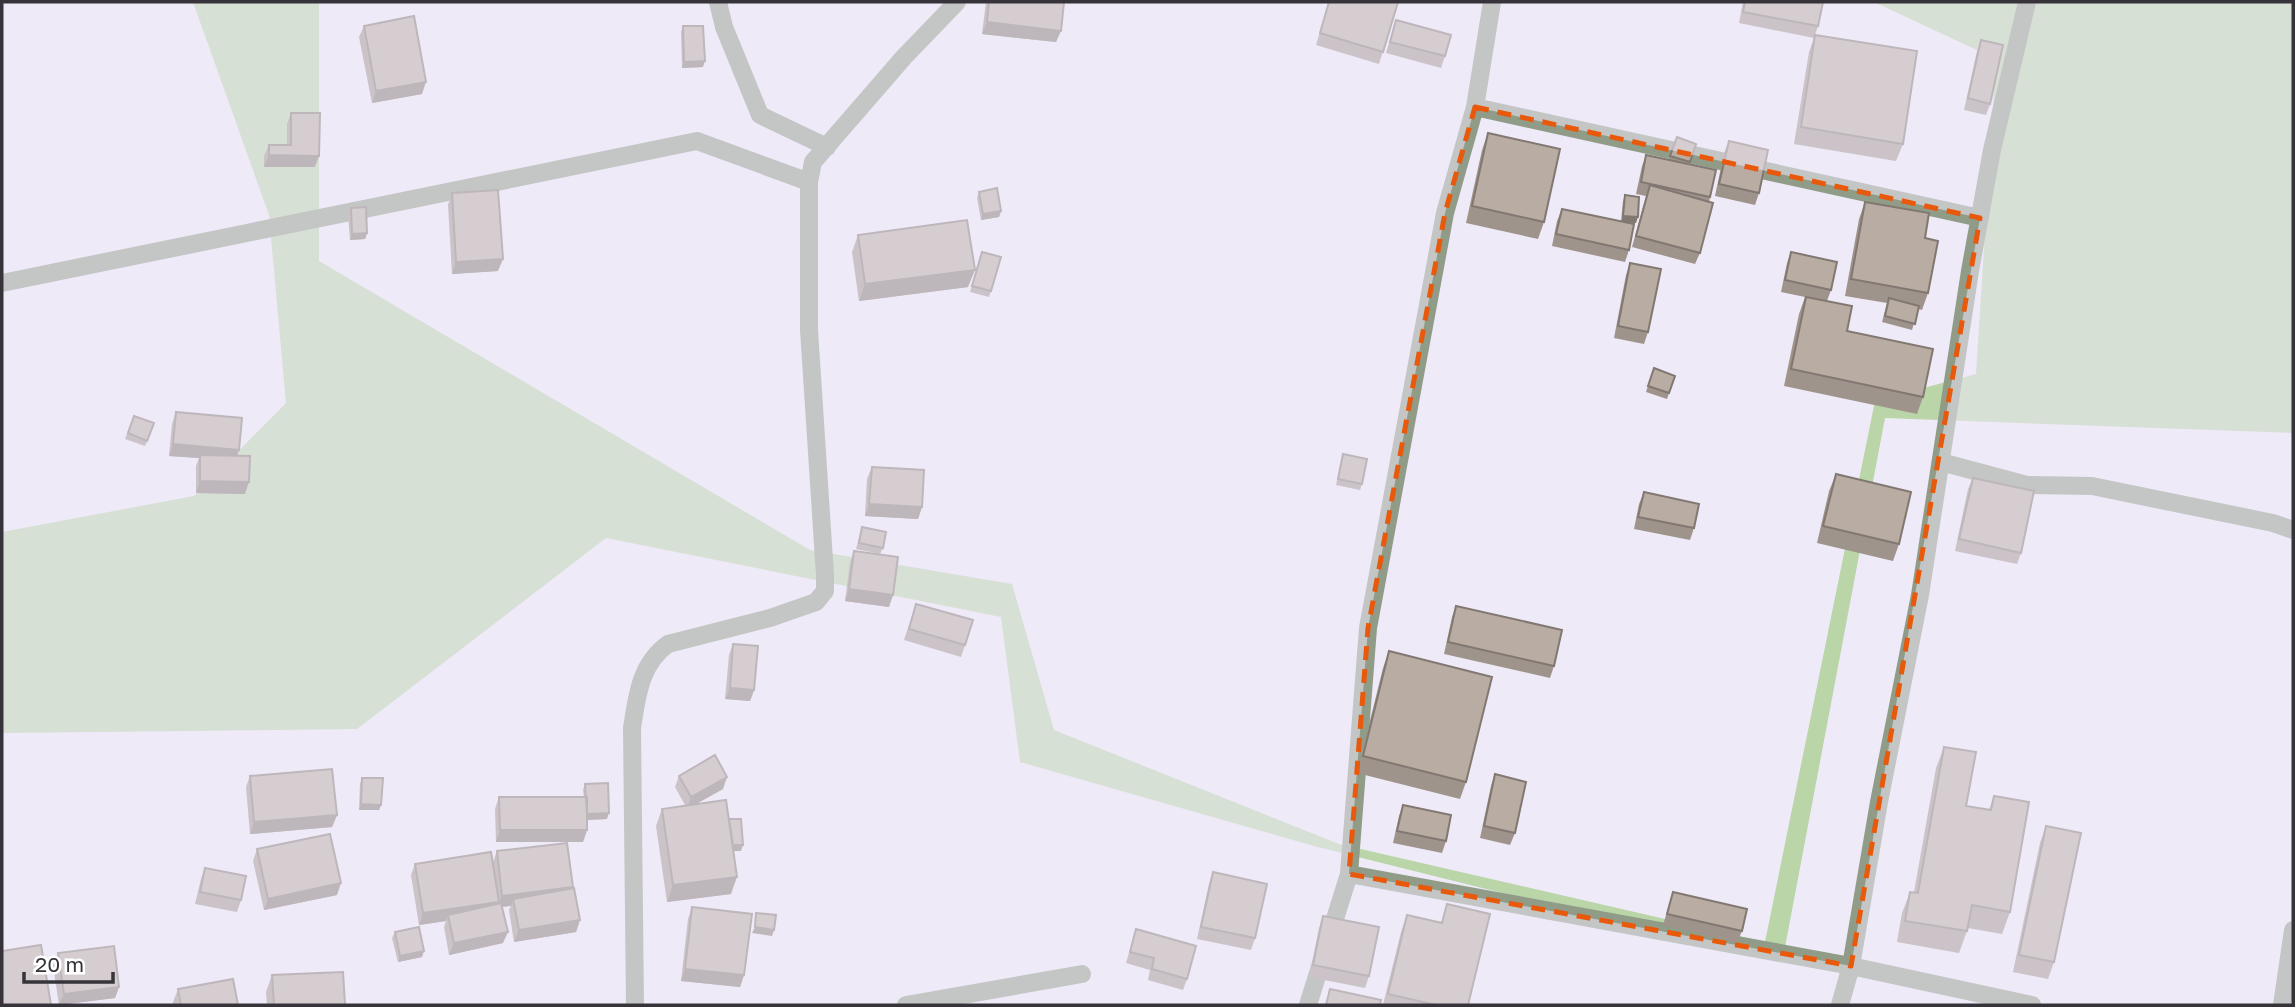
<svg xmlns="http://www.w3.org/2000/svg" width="2295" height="1007" viewBox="0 0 2295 1007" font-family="'Golos Text',sans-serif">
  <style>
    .green { fill: #bad5a8 }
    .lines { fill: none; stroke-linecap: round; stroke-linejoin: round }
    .minor { stroke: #909c88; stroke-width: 18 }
    .wall { fill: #9f948c }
    .shaded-wall { fill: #827872 }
    .building { fill: #b9aca3; stroke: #827872; stroke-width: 2 }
    .marked { fill: none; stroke: #e8590c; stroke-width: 5; stroke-dasharray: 14 9; stroke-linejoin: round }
  </style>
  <rect width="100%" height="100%" fill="#eeeaf8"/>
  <!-- green -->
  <path class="green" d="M193 2H319V261L810 550 1012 584 1054 730 1339 844 1765 942 1875 401 1976 374 1996 59 1874 2H2293V433L1885 418 1782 963 1314 846 1020 762 1001 617 606 538 357 729 2 733V532L194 496 286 403 269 215Z"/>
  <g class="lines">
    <!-- minor -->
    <path class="minor" d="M718 2 724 27 760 115 827 147
      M1492 2 1475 107 1445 213 1368 628 1349 874 1851 966 2032 1005
      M1475 107 1980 218
      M2 283 697 141 809 182
      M1941 462 2027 485 2092 486 2273 523 2293 530
      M635 1005 632 728C637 696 640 664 668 644L770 618 816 602 825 591V575L809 330V182L813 162 904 57 957 2
      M906 1005 1082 974
      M1308 1005 1349 874
      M1840 1005 1851 966 1879 802 1920 595 1970 271 1992 150 2027 2
      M2282 1005 2293 930"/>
  </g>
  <!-- wall -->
  <path class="wall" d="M986 2H1064L1056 42 982 34Z
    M1329 2H1398L1379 64 1316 45Z
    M1743 2H1823L1818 26 1814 38 1739 23Z
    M1396 20 1445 56 1441 68 1386 53Z
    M364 26 422 94 372 103 359 37Z
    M683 26 703 67 682 68 681 32Z
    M1815 35 1903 144 1896 161 1794 144 1809 52Z
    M1981 40 1990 104 1986 115 1964 110 1977 51Z
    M291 113 315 167H264V156L269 145H287V124Z
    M1488 133 1544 222 1538 239 1466 223 1482 150Z
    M1677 137 1696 144 1689 164 1710 197 1700 253 1695 264 1632 247 1646 196 1636 194 1642 166 1646 155 1669 160Z
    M1729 141 1759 193 1755 205 1715 196 1724 153Z
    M979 192 1001 211 999 217 981 220 977 198Z
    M452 193 498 271 452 274 448 205Z
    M1625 195 1636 223 1624 222 1629 250 1625 262 1552 246 1557 221 1562 209 1621 222 1623 201Z
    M1865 202 1925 238 1928 293 1922 310 1918 309 1912 330 1882 322 1887 303 1845 296 1859 219Z
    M351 208 367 233 365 239 350 240 348 214Z
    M858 235 968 287 859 301 852 252Z
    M982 252 1001 257 989 297 970 292Z
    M1791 252 1831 290 1827 301 1847 331 1923 397 1917 414 1784 386 1799 314 1805 297 1781 292 1787 263Z
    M1630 263 1648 332 1644 344 1614 338 1626 275Z
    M1654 368 1675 376 1667 399 1646 392Z
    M176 412 237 455 245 494 196 493V466L199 458 169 456 172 424Z
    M134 416 154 423 145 446 125 439Z
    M1343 454 1362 484 1360 490 1336 485Z
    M872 467 922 507 918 519 865 516 867 479Z
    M1836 474 1899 544 1893 561 1817 543 1829 491Z
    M1973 478 2021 553 2017 564 1955 551 1968 489Z
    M1644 492 1694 528 1690 540 1634 529 1639 504Z
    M862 527 883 548 880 554 856 549Z
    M854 551 889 607 845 601 850 563Z
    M916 604 965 645 961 657 904 640Z
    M1456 606 1554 666 1550 678 1444 654 1452 617Z
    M733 644 754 690 750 701 725 699 729 655Z
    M1389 651 1466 782 1460 799 1357 773 1383 668Z
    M1944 747 1966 806 1989 810 1994 796 2010 912 2002 934 1968 928 1959 953 1897 942 1902 913 1910 892H1914L1936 768Z
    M1495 774 1515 833 1510 845 1480 838 1491 786Z
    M250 776 337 815 332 827 250 834 246 787Z
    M679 776 723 789 696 804 729 819 741 851H733L731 894 667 902 656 826 662 809 685 805 675 787Z
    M362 778 381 805 379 810H359L360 784Z
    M585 784 607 819 587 820V830L583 842H496L495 809 499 797H584L583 790Z
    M1403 805 1446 841 1442 853 1393 843 1399 816Z
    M2046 826 2054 962 2048 979 2013 972 2040 843Z
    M257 849 337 895 264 910 253 861Z
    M497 851 573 887 580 920 576 932 514 942 509 910 511 906 502 907 503 943 449 955 444 927 446 921 419 925 411 875 415 864 493 862Z
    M205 868 241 900 237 912 195 904 201 879Z
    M1213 872 1255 938 1251 950 1197 939 1209 884Z
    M1673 892 1742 931 1737 943 1663 925Z
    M1447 904 1468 1005H1383L1401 932 1407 915 1441 923Z
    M692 907 744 975 740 987 681 981 688 919Z
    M1323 916 1369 976 1365 988 1309 977 1319 928Z
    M1136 929 1187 979 1183 990 1148 980 1150 970 1126 963Z
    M395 932 422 957 398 962 392 938Z
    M58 953 119 987 115 998 59 1005 53 965Z
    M272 975 345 1005H267L266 992Z
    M178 989 238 1005H172Z"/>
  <!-- shaded-wall -->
  <path class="shaded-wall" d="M987 22 1061 31 1056 42 982 34Z
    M705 61 703 67 682 68 684 62Z
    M426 82 422 94 372 103 376 91Z
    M269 155 319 156 315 167H264Z
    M1001 211 999 217 981 220 983 214Z
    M1623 216 1638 217 1636 223 1621 222Z
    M367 233 365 239 350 240 352 234Z
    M503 259 498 271 452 274 456 262Z
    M975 270 968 287 859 301 865 284Z
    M173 444 239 450 235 462 200 455 199 458 169 456Z
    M200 481 249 482 245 494 196 493Z
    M869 504 922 507 918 519 865 516Z
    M849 589 893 595 889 607 845 601Z
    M730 688 754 690 750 701 725 699Z
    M727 777 723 789 687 809 691 797Z
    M361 804 381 805 379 810H359Z
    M609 813 607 819 584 820 587 814Z
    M337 815 332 827 250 834 254 822Z
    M500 830H587L583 842H496Z
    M729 845H743L741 851H727Z
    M737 877 731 894 667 902 673 885Z
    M341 883 337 895 264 910 268 899Z
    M573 887 568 899H513L511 906 498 907 502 896Z
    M499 902 495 914 448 915 446 921 419 925 423 913Z
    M580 920 576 932 514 942 519 930Z
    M755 927 774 930 772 936 752 933Z
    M508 932 503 943 449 955 454 943Z
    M424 951 422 957 398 962 400 956Z
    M685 969 744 975 740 987 681 981Z
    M119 987 115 998 59 1005 64 994Z"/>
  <!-- building -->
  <path class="building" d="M989 2H1064L1061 31 987 22Z
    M1329 2H1398L1383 52 1320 33Z
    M1745 2H1823L1818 26 1743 12Z
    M414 16 426 82 376 91 364 26Z
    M1396 20 1451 35 1445 56 1390 42Z
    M683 26H703L705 61 684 62Z
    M1815 35 1917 51 1903 144 1801 127Z
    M1981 40 2003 45 1990 104 1968 98Z
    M291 113H320L319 156 269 155V145H291Z
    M1488 133 1560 149 1544 222 1472 206Z
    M1677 137 1696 144 1690 162 1670 156Z
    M1729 141 1768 150 1759 193 1719 184Z
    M1646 155 1716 170 1710 197 1641 182Z
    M1650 185 1713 203 1700 253 1636 236Z
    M997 188 1001 211 983 214 979 192Z
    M498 190 503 259 456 262 452 193Z
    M1625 195 1639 197 1638 217 1623 216Z
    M1865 202 1929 213 1925 238 1938 241 1928 293 1851 279Z
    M366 207 367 233 352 234 351 208Z
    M1562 209 1634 224 1629 250 1556 234Z
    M967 220 975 270 865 284 858 235Z
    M982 252 1001 257 991 291 972 286Z
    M1791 252 1837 262 1831 290 1785 280Z
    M1630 263 1661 269 1648 332 1618 326Z
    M1806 297 1852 306 1847 331 1933 349 1923 397 1791 369Z
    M1889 298 1919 306 1915 324 1885 316Z
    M1654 368 1675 376 1669 393 1648 386Z
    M176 412 242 418 239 450 173 444Z
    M134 416 154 423 147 441 128 433Z
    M1343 454 1367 459 1362 484 1338 479Z
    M200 455 250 456 249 482 200 481Z
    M872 467 924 470 922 507 869 504Z
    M1836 474 1911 492 1899 544 1823 526Z
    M1973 478 2034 491 2021 553 1959 539Z
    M1644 492 1699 504 1694 528 1638 517Z
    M862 527 886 532 883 548 859 543Z
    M854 551 898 557 893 595 849 589Z
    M916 604 973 620 965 645 909 629Z
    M1456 606 1562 630 1554 666 1448 642Z
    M733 644 758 646 754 690 730 688Z
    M1389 651 1492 677 1466 782 1363 756Z
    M1944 747 1976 752 1966 806 1991 810 1994 796 2029 802 2010 912 1972 905 1967 931 1905 921 1910 892 1918 893Z
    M715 755 727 777 691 797 679 776Z
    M332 769 337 815 254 822 250 776Z
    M1495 774 1526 782 1515 833 1484 826Z
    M362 778H383L381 805 361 804Z
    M608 783 609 813 587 814 585 784Z
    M499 797H587V830H500Z
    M726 800 737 877 673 885 662 809Z
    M1403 805 1451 815 1446 841 1397 831Z
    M729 819H741L743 845H733Z
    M2046 826 2081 833 2054 962 2019 955Z
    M330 834 341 883 268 899 257 849Z
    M567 843 573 887 502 896 497 851Z
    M491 852 499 902 423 913 415 864Z
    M205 868 246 876 241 900 200 892Z
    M1213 872 1267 884 1255 938 1201 927Z
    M574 888 580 920 519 930 513 899Z
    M1673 892 1747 909 1742 931 1667 914Z
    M501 903 508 932 454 943 448 915Z
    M1447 904 1490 914 1468 1005H1436L1388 994 1407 915 1442 923Z
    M692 907 752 914 744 975 685 969Z
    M756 913 776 915 774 930 755 927Z
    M1323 916 1379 927 1369 976 1313 965Z
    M419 927 424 951 400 956 395 932Z
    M1136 929 1196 946 1187 979 1152 969 1154 958 1130 952Z
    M41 945 51 1005H2V951Z
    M114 946 119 987 64 994 58 953Z
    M343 972 345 1005H274L272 975Z
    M233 979 238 1005H181L178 989Z
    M1330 989 1381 1000 1380 1005H1326Z"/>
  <!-- marked area -->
  <path d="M0 0H2295V1007H0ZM1475 107 1980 218 1851 966 1349 874 1368 628 1445 213Z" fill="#eeeaf8" fill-opacity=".55" fill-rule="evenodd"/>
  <path class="marked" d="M1475 107 1980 218 1851 966 1349 874 1368 628 1445 213Z"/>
  <!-- border -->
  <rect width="2295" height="1007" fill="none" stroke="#36343a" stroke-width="7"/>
  <!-- scale -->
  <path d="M24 972v10h89v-10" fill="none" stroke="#36343a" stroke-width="3.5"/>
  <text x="35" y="972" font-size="21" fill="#36343a" stroke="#ffffff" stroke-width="5" paint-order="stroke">20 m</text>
</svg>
